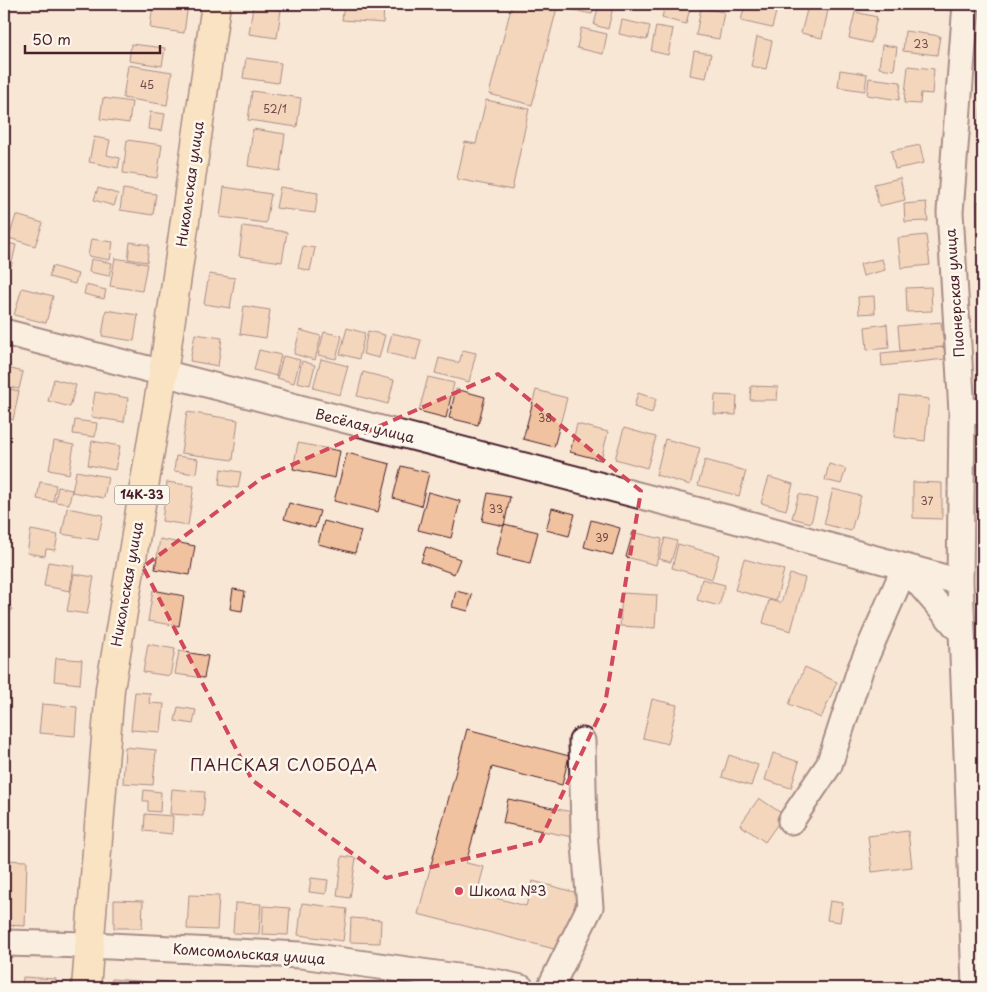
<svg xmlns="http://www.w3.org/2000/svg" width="987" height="992" viewBox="0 0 987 992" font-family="'Playpen Sans',sans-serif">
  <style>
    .building { fill: #f0c29f; stroke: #4a1f2b }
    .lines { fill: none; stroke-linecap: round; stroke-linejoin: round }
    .minor-casing { stroke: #4a1f2b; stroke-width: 29 }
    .major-casing { stroke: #4a1f2b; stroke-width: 31 }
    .minor { stroke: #fbf7ec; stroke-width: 25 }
    .major { stroke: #faddab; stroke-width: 28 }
    .marked { fill: none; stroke: #d1495b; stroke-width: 4; stroke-dasharray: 10 6; stroke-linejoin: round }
    .poi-dot { fill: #d1495b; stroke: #fbf7ec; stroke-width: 2 }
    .labels { text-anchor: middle; stroke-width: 5; stroke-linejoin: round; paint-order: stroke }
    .number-label { font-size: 11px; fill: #744848 }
    .shield { fill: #fbf7ec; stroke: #7f6065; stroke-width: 1 }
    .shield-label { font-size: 12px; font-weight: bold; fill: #4a1f2b }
    .street-label { font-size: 14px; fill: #4a1f2b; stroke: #fbf7ec }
    .poi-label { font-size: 14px; fill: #4a1f2b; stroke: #fbf7ec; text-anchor: start }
    .quarter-label { font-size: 16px; letter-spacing: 1px; fill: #4a1f2b; stroke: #fbf7ec }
  </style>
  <rect width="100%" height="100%" fill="#f8e7d5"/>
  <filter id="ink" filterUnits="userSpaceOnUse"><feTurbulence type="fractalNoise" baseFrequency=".02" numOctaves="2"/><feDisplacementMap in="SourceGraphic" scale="10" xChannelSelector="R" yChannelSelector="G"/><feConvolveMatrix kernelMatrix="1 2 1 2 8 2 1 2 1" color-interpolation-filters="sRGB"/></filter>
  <g filter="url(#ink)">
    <!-- building -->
    <path class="building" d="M153 4H188L184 33 150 28Z
      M344 4 384 7 383 23 342 20Z
      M512 4H558L532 105 489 94Z
      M569 4H595L592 14 568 9Z
      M599 4 613 7 608 29 594 25Z
      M628 4H654L653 10Z
      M665 4H691L686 24 662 18Z
      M745 4H778L772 28 741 21Z
      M253 6 281 10 277 38 249 34Z
      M808 6 828 10 822 38 801 33Z
      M701 8 724 12 719 39 696 35Z
      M855 12 877 17 871 43 849 38Z
      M622 20 650 26 647 40 619 34Z
      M656 26 673 29 668 55 651 51Z
      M581 28 607 34 603 54 577 48Z
      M905 31 940 36 937 55 903 51Z
      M757 37 772 41 766 69 751 66Z
      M131 44 165 48 162 66 129 61Z
      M882 45 897 47 894 70 879 68Z
      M694 51 711 54 706 78 690 75Z
      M246 58 281 63 278 83 243 78Z
      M128 65 172 72 167 105 123 98Z
      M908 66 934 69 932 94 921 93 920 104 904 103Z
      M840 70 867 74 865 91 838 87Z
      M869 78 901 82 899 100 867 95Z
      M252 91 301 98 297 127 248 120Z
      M103 98 132 102 129 123 100 119Z
      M486 100 529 109 512 190 457 179 465 142 476 144Z
      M981 108H983V124H980Z
      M150 112 165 114 162 131 148 129Z
      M253 129 285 134 280 171 248 166Z
      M94 137 110 140 107 155 120 158 118 168 89 162Z
      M127 140 162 145 157 178 123 173Z
      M920 145 924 163 895 169 891 151Z
      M900 178 905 200 879 206 874 184Z
      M224 187 271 194 266 223 220 217Z
      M280 187 318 193 315 213 276 208Z
      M98 188 118 194 114 206 94 200Z
      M123 189 156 194 153 215 120 210Z
      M926 202 928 221 905 222 904 204Z
      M977 202H983V237H978Z
      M16 215 43 223 35 246 9 238Z
      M243 226 287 232 282 262 239 256Z
      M926 235 930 265 901 268 898 238Z
      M91 239 113 242 110 260 88 256Z
      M4 242 16 245 11 267 4 265Z
      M130 242 149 245 147 262 128 259Z
      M303 246 315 248 310 271 298 268Z
      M980 251H983V270H980Z
      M115 258 147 264 142 291 110 286Z
      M91 259 112 263 109 276 89 272Z
      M882 259 885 270 863 276 860 264Z
      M52 266 78 274 75 284 49 277Z
      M209 274 235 278 230 308 204 304Z
      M86 285 106 290 104 299 84 294Z
      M931 287 932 311 907 312 906 288Z
      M22 288 53 296 46 323 14 315Z
      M874 296 875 313 859 314 858 297Z
      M244 306 270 310 266 338 240 334Z
      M106 310 138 315 134 341 102 336Z
      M941 322 944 347 900 351 898 326Z
      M887 324 889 348 867 350 865 327Z
      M347 328 365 333 359 359 340 354Z
      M300 330 321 336 315 360 294 354Z
      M368 331 385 335 379 358 363 354Z
      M324 332 342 336 336 359 318 355Z
      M392 333 421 340 416 360 387 353Z
      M195 334 222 338 218 366 190 361Z
      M944 347 945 359 882 366 881 353Z
      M259 350 281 355 276 376 254 370Z
      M463 350 476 353 469 382 435 373 439 358 459 363Z
      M283 356 300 360 294 383 277 378Z
      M321 359 348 366 340 395 313 388Z
      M302 361 315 365 310 385 297 382Z
      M8 368 23 372 19 389 4 386Z
      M363 372 394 380 388 404 357 396Z
      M428 377 454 383 446 418 419 411Z
      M54 379 76 385 70 407 48 401Z
      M751 386 778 387 777 400H750Z
      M4 388 19 391 13 420 4 418Z
      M456 389 485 397 478 425 449 418Z
      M536 390 567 398 554 447 523 439Z
      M95 392 128 398 124 422 91 417Z
      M638 393 656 399 652 413 634 407Z
      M715 395 737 396 736 415 714 414Z
      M899 395 929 399 925 441 894 437Z
      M187 412 238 420 233 460 181 453Z
      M75 420 97 423 95 437 73 434Z
      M577 424 608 432 601 460 570 452Z
      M624 428 656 437 647 468 615 459Z
      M665 439 700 448 690 485 656 475Z
      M54 441 74 445 69 474 49 470Z
      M92 441 120 446 115 470 88 465Z
      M298 443 340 451 335 478 293 469Z
      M347 453 390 464 378 512 334 501Z
      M176 456 198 459 196 474 174 471Z
      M705 460 746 471 739 496 698 485Z
      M829 464 846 469 841 484 825 480Z
      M401 466 429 473 421 506 393 498Z
      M221 469 241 472 238 488 219 485Z
      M76 471 108 477 104 498 72 492Z
      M769 477 793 484 786 510 761 503Z
      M40 482 56 485 53 502 37 499Z
      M167 482 194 486 188 525 162 521Z
      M913 482 942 483V519L913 518Z
      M58 487 72 490 69 504 55 502Z
      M833 489 861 496 851 531 824 524Z
      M428 492 460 501 451 538 418 530Z
      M488 493 510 497 504 526 482 521Z
      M799 494 817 499 811 523 792 518Z
      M289 503 320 511 315 528 284 519Z
      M67 508 103 515 98 540 62 534Z
      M552 508 575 514 569 536 546 530Z
      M591 520 620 528 613 555 584 547Z
      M324 521 361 531 355 553 318 544Z
      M504 524 538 532 530 563 496 555Z
      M31 530 58 535 55 550 46 549 45 556 27 553Z
      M633 532 662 539 656 565 626 557Z
      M665 538 677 541 671 562 659 559Z
      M160 539 195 546 190 575 155 569Z
      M678 544 719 555 712 579 672 568Z
      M426 547 460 559 454 574 421 562Z
      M744 559 784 570 776 601 735 590Z
      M48 562 74 566 70 591 44 586Z
      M74 574 94 577 87 614 67 611Z
      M790 574 805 578 791 631 763 623 769 600 781 603Z
      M702 579 725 585 719 606 697 600Z
      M233 589 245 591 242 611 230 609Z
      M153 590 184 596 179 626 148 621Z
      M456 591 472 595 468 611 452 607Z
      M622 593 657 595 655 628 620 626Z
      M4 604 12 609 4 624Z
      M148 644 175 649 170 676 143 672Z
      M179 651 208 656 204 678 175 674Z
      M56 658 82 660 80 684 54 681Z
      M805 667 837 682 821 718 789 704Z
      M135 692 150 693 149 703 164 704 161 732 131 730Z
      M652 699 677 705 668 744 643 738Z
      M42 704 77 707 75 736 39 733Z
      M178 707 196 710 193 724 175 721Z
      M467 729 569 756 562 785 492 767 466 863 484 867 477 893 526 906 533 881 578 893 562 951 418 914Z
      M125 747 156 750 153 785 123 783Z
      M773 753 799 762 791 788 765 780Z
      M729 755 758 765 751 786 722 777Z
      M172 789 205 792 203 816 170 814Z
      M144 790 161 792 160 812 148 811V801H143Z
      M759 798 784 815 765 842 740 825Z
      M508 799 582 814 577 838 503 823Z
      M145 814 173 816 172 834 144 831Z
      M908 831 912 867 872 872 868 836Z
      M342 856 356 858 350 898 337 896Z
      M4 860 27 861 25 926 4 925Z
      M311 878 328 880 326 894 309 892Z
      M189 895 219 896 217 930 187 929Z
      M114 900 143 901 142 928H114Z
      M830 901 843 903 840 922 827 920Z
      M235 903 261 904 259 934 233 933Z
      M302 903 347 909 343 941 298 935Z
      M263 906 290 908 288 935 262 934Z
      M351 918 381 920 380 943 350 942Z
      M23 977 56 979 55 988H22Z
      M112 979 150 982V988H111Z
      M156 981 180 983V988H156Z
      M180 983 218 985V988H180Z
      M222 986 245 987V988H222Z"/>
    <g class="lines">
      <!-- minor casing -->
      <g class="minor-casing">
        <path id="minor" d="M966 4 950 212 962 412 960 582 969 803 975 988
          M4 332 727 518 960 582
          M962 412 983 411
          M791 821 829 765 860 670 905 567 962 633
          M4 943 88 945 301 955 500 983 521 988
          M550 988 590 907 584 832 582 741"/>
      </g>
      <!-- major casing -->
      <g class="major-casing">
        <path id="major" d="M86 988 110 689 163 374 216 4"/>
      </g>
      <!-- minor -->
      <use href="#minor" class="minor"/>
      <!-- major -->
      <use href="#major" class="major"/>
    </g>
  </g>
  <!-- marked area -->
  <path d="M0 0H987V992H0ZM498 374 641 491 605 704 540 841 386 878 252 780 143 567 262 478Z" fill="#f8e7d5" fill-opacity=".55" fill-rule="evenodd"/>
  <path class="marked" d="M498 374 641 491 605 704 540 841 386 878 252 780 143 567 262 478Z"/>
  <!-- markers -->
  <circle class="poi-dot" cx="459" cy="891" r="5"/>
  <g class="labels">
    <!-- number labels -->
    <g class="number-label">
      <text x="921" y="48">23</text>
      <text x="147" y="89">45</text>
      <text x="275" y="113">52/1</text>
      <text x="545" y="422">38</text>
      <text x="927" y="505">37</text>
      <text x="496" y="513">33</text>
      <text x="602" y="542">39</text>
    </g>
    <!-- shield labels -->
    <rect class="shield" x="114.5" y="485.5" width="55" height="19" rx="4"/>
    <g class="shield-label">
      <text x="142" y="499">14К-33</text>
    </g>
    <!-- street labels -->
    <g class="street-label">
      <text transform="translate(190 184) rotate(-82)" y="5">Никольская улица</text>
      <text transform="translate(955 293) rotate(-94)" y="5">Пионерская улица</text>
      <text transform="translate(365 426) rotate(14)" y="5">Весёлая улица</text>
      <text transform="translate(127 584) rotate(-80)" y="5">Никольская улица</text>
      <text transform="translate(249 954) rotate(4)" y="5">Комсомольская улица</text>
    </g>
    <!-- poi labels -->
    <g class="poi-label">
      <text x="469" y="896">Школа №3</text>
    </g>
    <!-- quarter labels -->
    <g class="quarter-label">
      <text x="284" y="771">ПАНСКАЯ СЛОБОДА</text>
    </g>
  </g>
  <!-- margin -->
  <rect width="987" height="992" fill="none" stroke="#fbf7ec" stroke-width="20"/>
  <rect x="10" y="10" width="967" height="972" fill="none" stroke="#4a1f2b" stroke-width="2" filter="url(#ink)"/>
  <!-- scale -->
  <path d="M25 45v8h135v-8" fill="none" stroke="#4a1f2b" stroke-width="2.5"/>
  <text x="32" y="45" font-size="15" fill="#4a1f2b" stroke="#fbf7ec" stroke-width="4" paint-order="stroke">50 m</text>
</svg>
